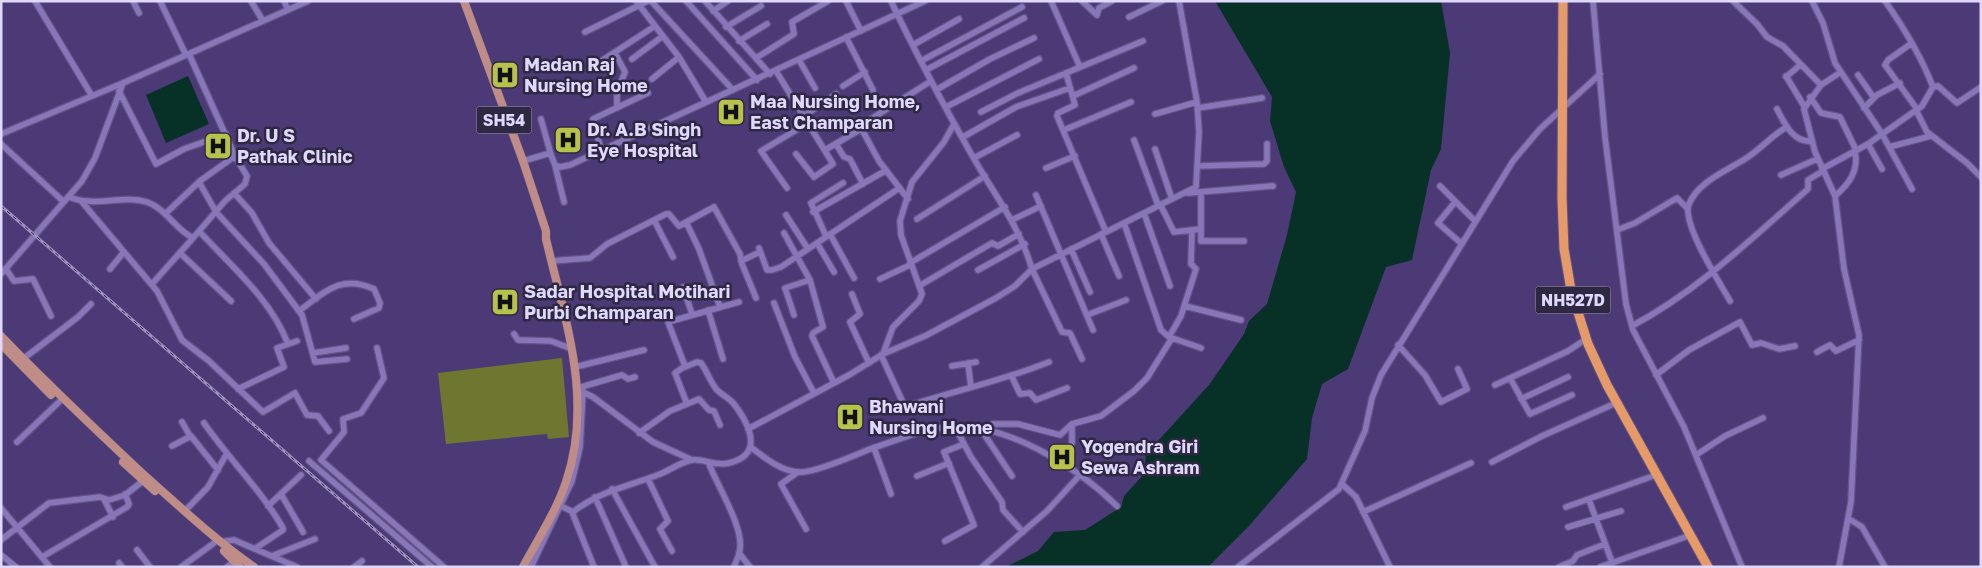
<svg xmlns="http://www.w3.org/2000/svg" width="1982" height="568" viewBox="0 0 1982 568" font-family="'Golos Text',sans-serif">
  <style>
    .green { fill: #6f762f }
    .water { fill: #073027 }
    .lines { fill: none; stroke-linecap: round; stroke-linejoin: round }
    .minor-casing { stroke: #635386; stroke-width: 8 }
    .major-casing { stroke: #635386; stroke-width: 9 }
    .highway-casing { stroke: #635386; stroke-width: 11 }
    .minor { stroke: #8777b8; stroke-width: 5.5 }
    .major { stroke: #bf8c87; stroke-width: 8 }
    .highway { stroke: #e59a67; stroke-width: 9 }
    .rail-casing { stroke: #9d92c0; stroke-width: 3 }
    .rail { stroke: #2f2843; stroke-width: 1; stroke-dasharray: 4; stroke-linecap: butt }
    .labels { text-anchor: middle; stroke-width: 5; stroke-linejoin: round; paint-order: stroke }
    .shield { fill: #2f2843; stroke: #aba4c5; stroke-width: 1 }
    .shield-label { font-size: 16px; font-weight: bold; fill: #e0d9fd }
    .poi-label { font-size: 18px; font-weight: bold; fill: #e0d9fd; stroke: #2f2843; text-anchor: start }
  </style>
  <rect width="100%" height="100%" fill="#4b3a76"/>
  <!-- green -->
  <path class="green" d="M562 358 569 437 548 439 547 434 446 444 438 373Z"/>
  <!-- water -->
  <path class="water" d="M1215 1H1441L1450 53 1441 149 1431 170 1412 260 1386 267 1348 369 1322 384 1312 418 1307 459 1248 527 1208 567H1006L1038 551 1054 532 1085 530 1121 507 1124 496 1144 474 1146 454 1209 385 1244 334 1249 321 1267 304 1287 235 1296 192 1284 167 1270 121 1272 97Z
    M188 76 209 124 166 143 146 95Z"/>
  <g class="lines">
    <!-- minor casing -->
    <g class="minor-casing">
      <path id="minor" d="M35 1 92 96
        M133 1 139 13
        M160 1 186 55
        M251 1 263 21
        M284 1 288 10
        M636 1 679 57 706 102
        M651 1 733 90
        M686 1 757 80
        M705 1 770 74
        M846 1 861 31
        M1051 1 1080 67
        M1082 1 1097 15 1099 8 1112 1
        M1593 1 1605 137 1626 304 1633 330 1684 427 1742 567
        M1733 1 1757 24 1767 37 1783 46 1821 85
        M1812 1 1823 23 1835 63 1882 134 1912 189
        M713 11 728 1
        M1129 17 1162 1
        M726 27 761 6
        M585 32 648 1
        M846 37 873 90
        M739 41 767 24
        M1912 43 1888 60 1885 65 1917 109
        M913 45 959 19
        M615 53 625 72 617 93V108
        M756 58 794 34 792 22 828 1
        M632 59 663 36
        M799 60 815 88
        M921 61 1022 7
        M595 65 655 26
        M926 70 1024 18
        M776 71 833 164 814 177 796 154
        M1066 73 1075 105 1058 113 1057 116 1106 232
        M1858 75 1874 98
        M1786 76 1804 106
        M1786 77 1800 65
        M652 79 679 57
        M843 86 865 72
        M1933 87 1938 86 1957 103 1981 87
        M936 90 990 59 1034 38
        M119 91 156 164 184 149 226 134
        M1073 96 1134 68
        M1810 97 1821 113 1840 117 1856 150
        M946 107 1039 59
        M1198 108 1262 98
        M1864 108 1877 95 1900 83
        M1777 109C1785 124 1793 143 1812 141
        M1916 110 1927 132 1967 163 1981 177
        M981 112 1018 93 1143 41
        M1155 114 1197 102
        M804 116 836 94
        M541 119 551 155
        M1064 130 1131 102
        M1 134 123 83
        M963 137 1016 107 1070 88
        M1134 140 1158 205
        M1 144 64 202
        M836 144 844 157 850 159 863 184
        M1868 144 1882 169
        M1889 147 1931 136
        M1155 149 1172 199
        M601 150 593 119 648 93
        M825 150 861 129
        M974 158 1017 135
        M523 161 547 154 551 155 555 165 560 167 570 165 925 1
        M555 165 564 202
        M1198 166 1264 164 1267 161V144
        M1046 168 1075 156
        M1822 169 1868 144 1922 106 1933 87C1921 56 1904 28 1885 1
        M1781 175 1817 159
        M199 182 216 212 264 264 302 315 315 362 347 359
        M1440 186 1475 221
        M787 188 761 151 808 123
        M1201 192V241H1244
        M234 193 252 213 269 243 316 299
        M1188 193 1273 186
        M1036 195 1093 330
        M1835 196C1849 184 1859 171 1855 151
        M69 197C96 208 123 194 147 202 165 208 176 230 193 238L225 201 245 184 247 176 235 156 189 54
        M908 199 879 161 860 126 931 81
        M82 202 157 291 182 340 209 361 263 412 295 393 307 415 318 416 329 431
        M1455 202 1438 223 1462 244
        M1160 204 1174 232 1201 229
        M813 212 885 171
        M1144 213 1170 286
        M165 214 200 181 235 156
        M786 215 808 249
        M917 219 985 176
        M654 220 673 257
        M1012 220 1041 206
        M686 222 699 249 720 307
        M1124 223 1161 330 1169 337 1201 348
        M1617 230 1635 223 1677 198 1688 209
        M199 231C231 266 271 299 288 344
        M784 233 810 280 823 327 813 333 812 336 834 383
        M830 234 854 278
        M1101 234 1119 276
        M826 236 811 203 843 183
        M817 243 834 272
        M759 248 767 270H772L781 267 898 189
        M1071 249 1090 292
        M180 253 231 301
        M551 261 590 258 607 244 666 214H669L679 226 714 207 740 254 742 264 756 298
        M741 261 760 252
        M910 263 1005 207
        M6 269 14 281 33 279 51 316
        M110 269 123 253
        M978 270 1025 244
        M1 274 82 181 95 158 123 83 308 1
        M880 279 910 265
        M152 284 193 238
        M919 286 992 243 998 246 1019 234
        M683 287 692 314
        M852 294 860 314 850 322 869 363
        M1730 301C1720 283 1681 223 1689 204 1698 182 1726 171 1745 159 1760 150 1773 134 1787 127
        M774 303 795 357 814 393
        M1185 306 1241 320
        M708 310 723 359
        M299 311C325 292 340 274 374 289L380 303 379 308 354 319
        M794 315 785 288 810 280
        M1087 315 1126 300
        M1632 326C1699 290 1751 239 1808 189V180L1823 171
        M514 334 518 340 551 341 572 349
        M1169 337 1181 316 1196 269 1191 264 1192 230
        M1398 345 1425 375 1441 402 1467 389 1458 369
        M377 348 384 378 361 413 343 419 344 432 321 460 444 567
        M1817 352 1830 345 1836 351 1859 340
        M313 353 346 348
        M883 354 893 327 919 301 922 294 901 235 900 221 912 182 944 142 954 124
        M881 355 905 407C953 391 1002 381 1049 362
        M23 359 78 317 91 304
        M1082 359 1070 333 1062 332 1032 269 1196 187 1199 132 1197 102 1179 1
        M968 363 971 387
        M952 366 976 362
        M575 367 644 350
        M1656 375 1689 350 1740 322 1752 345 1761 343 1779 349 1795 346
        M1012 377 1020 394 1030 393 1036 400 1067 388
        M1510 378 1530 414 1572 395
        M1495 385 1568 351 1586 339
        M578 388 622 375 628 379 635 377
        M238 389 284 367 277 348 297 341
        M581 391 593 397 653 442 692 460
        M1521 399 1568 377
        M687 404 675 373 685 366 668 322 739 302
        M182 422 190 436
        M204 423C229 459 261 490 283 528V530L256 548
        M955 427 971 457 1002 502 1003 510 1023 532
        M748 429 849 375 883 354 925 336 996 298 1015 286 1032 269C1019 225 995 196 973 157 944 106 916 54 891 1
        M982 431 1012 476
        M986 432 993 424H1018L1060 435 1072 424 1101 416 1134 391 1147 378 1172 338
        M639 433 670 411 699 399 709 410 714 411 720 425
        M17 442 59 402
        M172 446 191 436 218 470
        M752 448C765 458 781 471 798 472 811 474 856 455 870 449 895 441 920 430 947 427 1005 421 1077 467 1117 506
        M874 448 891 494
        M1696 455 1725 436 1763 418
        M309 461 432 567
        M1492 462 1542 436 1616 403
        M1064 463 1072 443V424
        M709 464C717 485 743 526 740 548 740 555 736 561 734 567
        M798 472 781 484 806 529
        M917 476 949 463
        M648 479 668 521 660 529 672 551
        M1342 484 1356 497 1390 567
        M612 489 655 567
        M281 494 303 532
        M595 497 626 567
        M104 499 113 517
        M1589 500 1612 562
        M268 506 301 475
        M561 506 573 512C599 491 630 486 660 474 670 470 681 462 692 460 703 458 715 467 729 463 764 455 750 425 734 404 729 398 722 395 717 390 710 382 707 371 701 363L697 362 685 367
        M1566 507 1656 475
        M1 508 50 567
        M185 511 208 487 226 455
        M572 512 594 567
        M1363 512 1471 463
        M1849 519 1862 527 1885 567
        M1568 527 1621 511
        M1 540 49 503 100 497 109 500 125 495 143 481
        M945 541 974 525 944 452 964 444
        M220 542 234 540 297 567
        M137 550 150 567
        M739 553 750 567
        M1 555 16 567
        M272 556 315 539
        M42 557 127 507 129 504 125 494
        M119 563 122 567
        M181 567 214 543
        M227 567 235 561
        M354 567 362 561
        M531 567 572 481 580 447 583 391
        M982 567 1047 511 1079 476
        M1238 567 1339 489 1365 431 1372 398 1381 375 1513 161 1540 129 1600 74
        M1559 567 1573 561 1577 555 1605 544
        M1600 567 1691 535
        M1839 567 1851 502 1859 335 1844 269 1835 196 1815 152 1804 109 1821 85 1841 72"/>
    </g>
    <!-- major casing -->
    <g class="major-casing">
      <path id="major" d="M464 1 523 161 546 231V239C565 320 594 400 566 482 556 512 538 539 523 567
        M1 336C47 384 95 429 143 474 179 506 214 539 254 567
        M1 344 51 395
        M123 462 155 491
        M224 551 240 567"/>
    </g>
    <!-- highway casing -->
    <g class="highway-casing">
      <path id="highway" d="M1563 1 1562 198 1564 249 1571 290 1588 344 1607 385 1708 567"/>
    </g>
    <!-- minor -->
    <use href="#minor" class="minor"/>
    <!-- major -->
    <use href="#major" class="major"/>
    <!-- highway -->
    <use href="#highway" class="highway"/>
    <!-- rail casing -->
    <g class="rail-casing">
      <path id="rail" d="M1 206 418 567"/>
    </g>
    <!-- rail -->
    <use href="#rail" class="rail"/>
  </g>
  <!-- icons -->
  <defs>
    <g id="hospital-square" transform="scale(1.4375)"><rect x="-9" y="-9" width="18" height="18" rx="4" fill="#b6c249" stroke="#2f2843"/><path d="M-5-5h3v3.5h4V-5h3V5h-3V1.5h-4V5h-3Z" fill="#111"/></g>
  </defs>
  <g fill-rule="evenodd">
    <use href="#hospital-square" x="505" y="75"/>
    <use href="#hospital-square" x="731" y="112"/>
    <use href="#hospital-square" x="568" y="140"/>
    <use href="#hospital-square" x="218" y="146"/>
    <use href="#hospital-square" x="505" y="302"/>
    <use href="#hospital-square" x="850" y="417"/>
    <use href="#hospital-square" x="1062" y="457"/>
  </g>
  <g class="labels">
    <!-- shield labels -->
    <g class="shield">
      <rect x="476.5" y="106.5" width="55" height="27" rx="4"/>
      <rect x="1535.5" y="286.5" width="75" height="27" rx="4"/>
    </g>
    <g class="shield-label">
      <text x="504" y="126">SH54</text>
      <text x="1573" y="306">NH527D</text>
    </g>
    <!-- poi labels -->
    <g class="poi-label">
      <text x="524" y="71">Madan Raj<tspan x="524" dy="21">Nursing Home</tspan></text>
      <text x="750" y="108">Maa Nursing Home,<tspan x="750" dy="21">East Champaran</tspan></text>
      <text x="587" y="136">Dr. A.B Singh<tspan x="587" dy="21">Eye Hospital</tspan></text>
      <text x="237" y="142">Dr. U S<tspan x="237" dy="21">Pathak Clinic</tspan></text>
      <text x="524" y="298">Sadar Hospital Motihari<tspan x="524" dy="21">Purbi Champaran</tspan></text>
      <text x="869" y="413">Bhawani<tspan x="869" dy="21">Nursing Home</tspan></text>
      <text x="1081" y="453">Yogendra Giri<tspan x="1081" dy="21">Sewa Ashram</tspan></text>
    </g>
  </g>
  <!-- border -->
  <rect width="1982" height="568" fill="none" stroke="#e0d9fd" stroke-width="5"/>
</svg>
